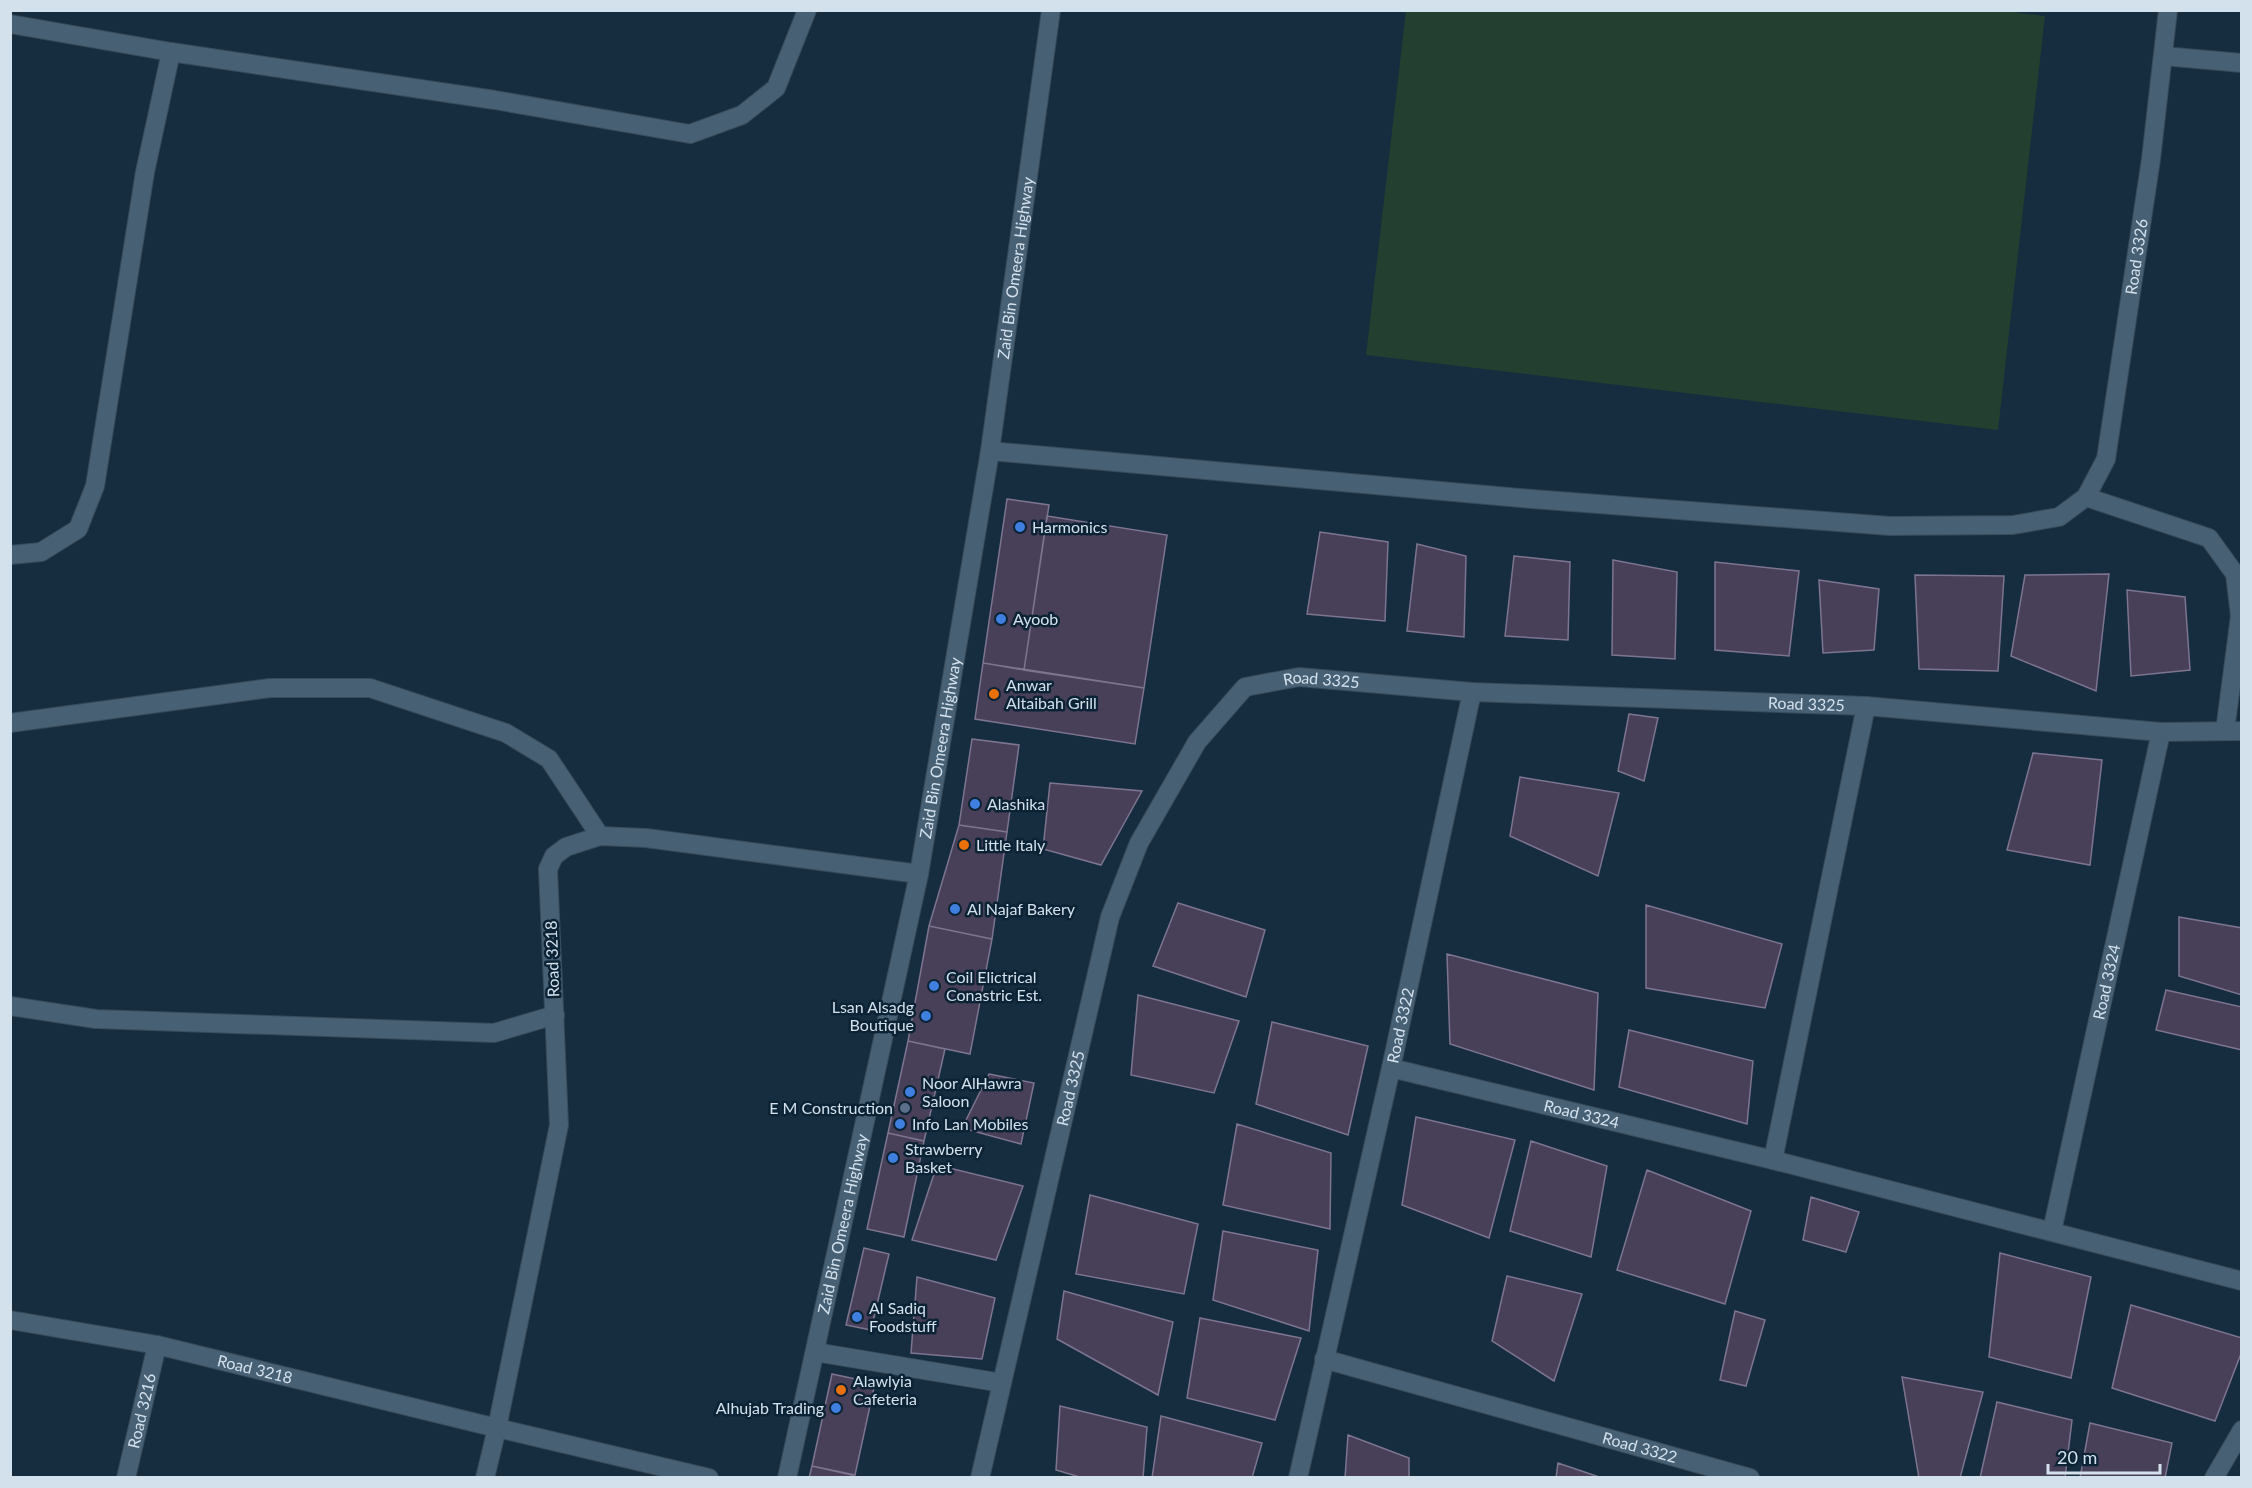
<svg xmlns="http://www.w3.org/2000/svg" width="2252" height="1488" viewBox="0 0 2252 1488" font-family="Lato,sans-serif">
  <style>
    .green { fill: #223f2f }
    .building { fill: #484059; stroke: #7d7490; stroke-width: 1.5 }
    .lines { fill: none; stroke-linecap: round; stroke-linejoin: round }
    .minor-casing { stroke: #374a59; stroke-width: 20 }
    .minor { stroke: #476074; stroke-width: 18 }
    .shop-dot { fill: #3f7fe0; stroke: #0b2334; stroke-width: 2 }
    .food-dot { fill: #e8710a; stroke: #0b2334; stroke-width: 2 }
    .service-dot { fill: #5c6f8a; stroke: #0b2334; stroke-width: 2 }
    .labels { text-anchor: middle; stroke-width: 5; stroke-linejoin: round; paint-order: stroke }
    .street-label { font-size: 16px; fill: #d3e1ed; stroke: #0b2334 }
    .poi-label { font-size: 16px; fill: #d3e1ed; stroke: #0b2334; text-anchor: start }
  </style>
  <rect width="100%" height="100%" fill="#152d3f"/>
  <!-- green -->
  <path class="green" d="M1997 10 2045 16 1998 430 1366 355 1406 11Z"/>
  <!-- building -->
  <path class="building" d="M1007 499 1049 505 1024 670 983 663Z
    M1047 516 1167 535 1144 688 1024 670Z
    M1320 532 1388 542 1385 621 1307 614Z
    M1417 544 1466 556 1464 637 1407 631Z
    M1514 556 1570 562 1568 640 1505 636Z
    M1613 560 1677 572 1675 659 1612 655Z
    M1715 562 1799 571 1789 656 1715 650Z
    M2109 574 2096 691 2011 656 2025 575Z
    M1915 575 2004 576 1998 671 1919 669Z
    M1819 580 1879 589 1874 650 1823 653Z
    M2127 590 2185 597 2190 670 2131 676Z
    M983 663 1144 688 1135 744 975 719Z
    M1629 714 1658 718 1644 781 1618 771Z
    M972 739 1019 745 1007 832 959 825Z
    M2033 753 2102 760 2090 865 2007 850Z
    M1520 777 1619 793 1598 876 1510 836Z
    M1050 783 1142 791 1101 865 1043 849Z
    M959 825 1007 832 992 939 929 926Z
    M1178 903 1265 930 1246 997 1153 966Z
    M1646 905 1782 944 1765 1008 1646 988Z
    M2179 917 2242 928V995L2179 976Z
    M929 926 992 939 970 1054 908 1041Z
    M1447 954 1598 993 1594 1090 1450 1044Z
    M2166 990 2242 1007V1050L2156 1030Z
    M1138 995 1239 1021 1214 1093 1131 1075Z
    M1272 1022 1368 1046 1348 1135 1256 1104Z
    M1629 1030 1753 1061 1747 1124 1619 1087Z
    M908 1041 945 1049 924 1141 888 1133Z
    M989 1074 1034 1083 1021 1144 962 1128Z
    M1416 1117 1515 1140 1489 1238 1402 1205Z
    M1237 1124 1331 1153 1330 1229 1223 1205Z
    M888 1133 924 1141 904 1237 867 1229Z
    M1531 1141 1607 1166 1591 1257 1510 1231Z
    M937 1165 1023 1186 996 1260 912 1240Z
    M1647 1170 1751 1211 1725 1304 1617 1270Z
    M1090 1195 1198 1224 1184 1294 1076 1274Z
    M1811 1197 1859 1212 1846 1252 1803 1240Z
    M1223 1231 1318 1250 1309 1331 1213 1300Z
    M864 1248 889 1254 871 1330 846 1325Z
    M2000 1253 2091 1277 2071 1378 1989 1357Z
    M1507 1276 1582 1294 1554 1381 1492 1341Z
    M917 1277 995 1298 982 1359 911 1353Z
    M1064 1291 1173 1322 1158 1395 1057 1339Z
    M2131 1305 2242 1338V1351L2215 1421 2112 1388Z
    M1735 1311 1765 1320 1746 1386 1720 1380Z
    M1200 1318 1301 1338 1275 1420 1187 1398Z
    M832 1374 875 1383 855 1475 812 1466Z
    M1902 1377 1983 1392 1960 1478H1919Z
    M1997 1402 2072 1420 2065 1478H1980Z
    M1060 1406 1147 1427 1143 1478H1083L1056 1470Z
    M1161 1416 1262 1443 1252 1478H1152Z
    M2090 1423 2172 1443 2165 1478H2080Z
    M1348 1435 1409 1458V1478H1345Z
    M1558 1463 1602 1478H1556Z
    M812 1466 852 1475 851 1478H809Z"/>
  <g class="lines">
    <!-- minor casing -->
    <g class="minor-casing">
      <g id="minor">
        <path d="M10 24 171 52 495 100 690 134 742 115 776 88 807 10"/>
        <path d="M2163 56 2242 63"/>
        <path id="s1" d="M990 451 1532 499 1890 526 2013 525 2059 517 2086 497 2106 459 2151 159 2168 10"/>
        <path d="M2086 497 2209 538 2235 574 2240 616 2225 731"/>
        <path d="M10 555 41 552 78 529 95 486 145 172 171 52"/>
        <path d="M10 723 270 688H370L506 733 549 759 600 836"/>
        <path d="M10 1006 96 1019 494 1033 555 1015"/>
        <path id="s2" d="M1391 1068 1773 1160 2242 1281"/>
        <path d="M1773 1160 1866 706"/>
        <path id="s3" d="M2052 1231 2161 732"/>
        <path id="s4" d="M10 1320 157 1345 497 1428 709 1478"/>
        <path d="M815 1352 1002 1383"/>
        <path id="s5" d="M1324 1359 1750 1478"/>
        <path id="s6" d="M126 1478 157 1345"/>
        <path d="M485 1478 497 1428 559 1125 548 869 554 856 566 847 600 836 646 838 919 874"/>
        <path id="s7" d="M787 1478 919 874 990 451 1051 10"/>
        <path id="s8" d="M980 1478 1110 917 1139 843 1197 742 1245 687 1299 677 1472 692 1866 706 2161 732 2242 731"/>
        <path id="s9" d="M1298 1478 1391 1068 1472 692"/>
        <path d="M2214 1478 2242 1430"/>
      </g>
    </g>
    <!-- minor -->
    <use href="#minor" class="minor"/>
  </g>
  <!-- markers -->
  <g class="shop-dot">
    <circle cx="1020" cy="527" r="6"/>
    <circle cx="1001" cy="619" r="6"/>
    <circle cx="975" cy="804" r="6"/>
    <circle cx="955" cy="909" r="6"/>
    <circle cx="934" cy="986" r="6"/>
    <circle cx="926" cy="1016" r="6"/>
    <circle cx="910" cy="1092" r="6"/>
    <circle cx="900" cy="1124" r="6"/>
    <circle cx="893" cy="1158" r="6"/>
    <circle cx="857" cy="1317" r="6"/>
    <circle cx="836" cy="1408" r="6"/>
  </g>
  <g class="food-dot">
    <circle cx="994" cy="694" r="6"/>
    <circle cx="964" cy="845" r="6"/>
    <circle cx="841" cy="1390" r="6"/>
  </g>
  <circle class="service-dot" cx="905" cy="1108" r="6"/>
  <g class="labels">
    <!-- street labels -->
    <g class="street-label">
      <text dy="6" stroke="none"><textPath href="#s1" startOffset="1354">Road 3326</textPath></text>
      <text dy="6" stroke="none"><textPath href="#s7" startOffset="1232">Zaid Bin Omeera Highway</textPath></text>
      <text dy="6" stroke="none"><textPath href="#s8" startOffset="922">Road 3325</textPath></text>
      <text dy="6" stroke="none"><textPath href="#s8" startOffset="1408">Road 3325</textPath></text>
      <text dy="6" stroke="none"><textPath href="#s7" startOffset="746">Zaid Bin Omeera Highway</textPath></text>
      <text transform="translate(552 959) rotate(-92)" y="6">Road 3218</text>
      <text dy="6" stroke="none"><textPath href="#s3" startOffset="255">Road 3324</textPath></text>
      <text dy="6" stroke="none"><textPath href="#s9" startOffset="464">Road 3322</textPath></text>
      <text dy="6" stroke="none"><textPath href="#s8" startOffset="400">Road 3325</textPath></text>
      <text dy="6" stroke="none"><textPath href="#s2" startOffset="196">Road 3324</textPath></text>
      <text dy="6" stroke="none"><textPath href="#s7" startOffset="260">Zaid Bin Omeera Highway</textPath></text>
      <text dy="6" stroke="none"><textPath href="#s4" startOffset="250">Road 3218</textPath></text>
      <text dy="6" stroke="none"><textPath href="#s6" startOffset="69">Road 3216</textPath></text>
      <text dy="6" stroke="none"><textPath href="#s5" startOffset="328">Road 3322</textPath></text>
    </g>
    <!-- poi labels -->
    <g class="poi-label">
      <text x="1032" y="533">Harmonics</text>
      <text x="1013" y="625">Ayoob</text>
      <text x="1006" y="691">Anwar<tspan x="1006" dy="18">Altaibah Grill</tspan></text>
      <text x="987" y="810">Alashika</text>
      <text x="976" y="851">Little Italy</text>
      <text x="967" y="915">Al Najaf Bakery</text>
      <text x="946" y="983">Coil Elictrical<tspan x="946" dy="18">Conastric Est.</tspan></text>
      <text x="914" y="1013" text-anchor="end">Lsan Alsadg<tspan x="914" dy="18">Boutique</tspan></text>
      <text x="922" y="1089">Noor AlHawra<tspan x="922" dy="18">Saloon</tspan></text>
      <text x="893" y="1114" text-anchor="end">E M Construction</text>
      <text x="912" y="1130">Info Lan Mobiles</text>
      <text x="905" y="1155">Strawberry<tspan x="905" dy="18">Basket</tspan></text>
      <text x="869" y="1314">Al Sadiq<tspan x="869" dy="18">Foodstuff</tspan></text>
      <text x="853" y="1387">Alawlyia<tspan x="853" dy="18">Cafeteria</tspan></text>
      <text x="824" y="1414" text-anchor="end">Alhujab Trading</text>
    </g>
  </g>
  <!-- border -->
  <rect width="2252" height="1488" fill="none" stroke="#d3e1ed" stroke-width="24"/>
  <!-- scale -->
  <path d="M2048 1464v9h112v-9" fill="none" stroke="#d3e1ed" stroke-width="3"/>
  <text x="2057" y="1464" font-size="18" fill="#d3e1ed" stroke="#0b2334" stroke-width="4.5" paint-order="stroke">20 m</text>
</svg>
